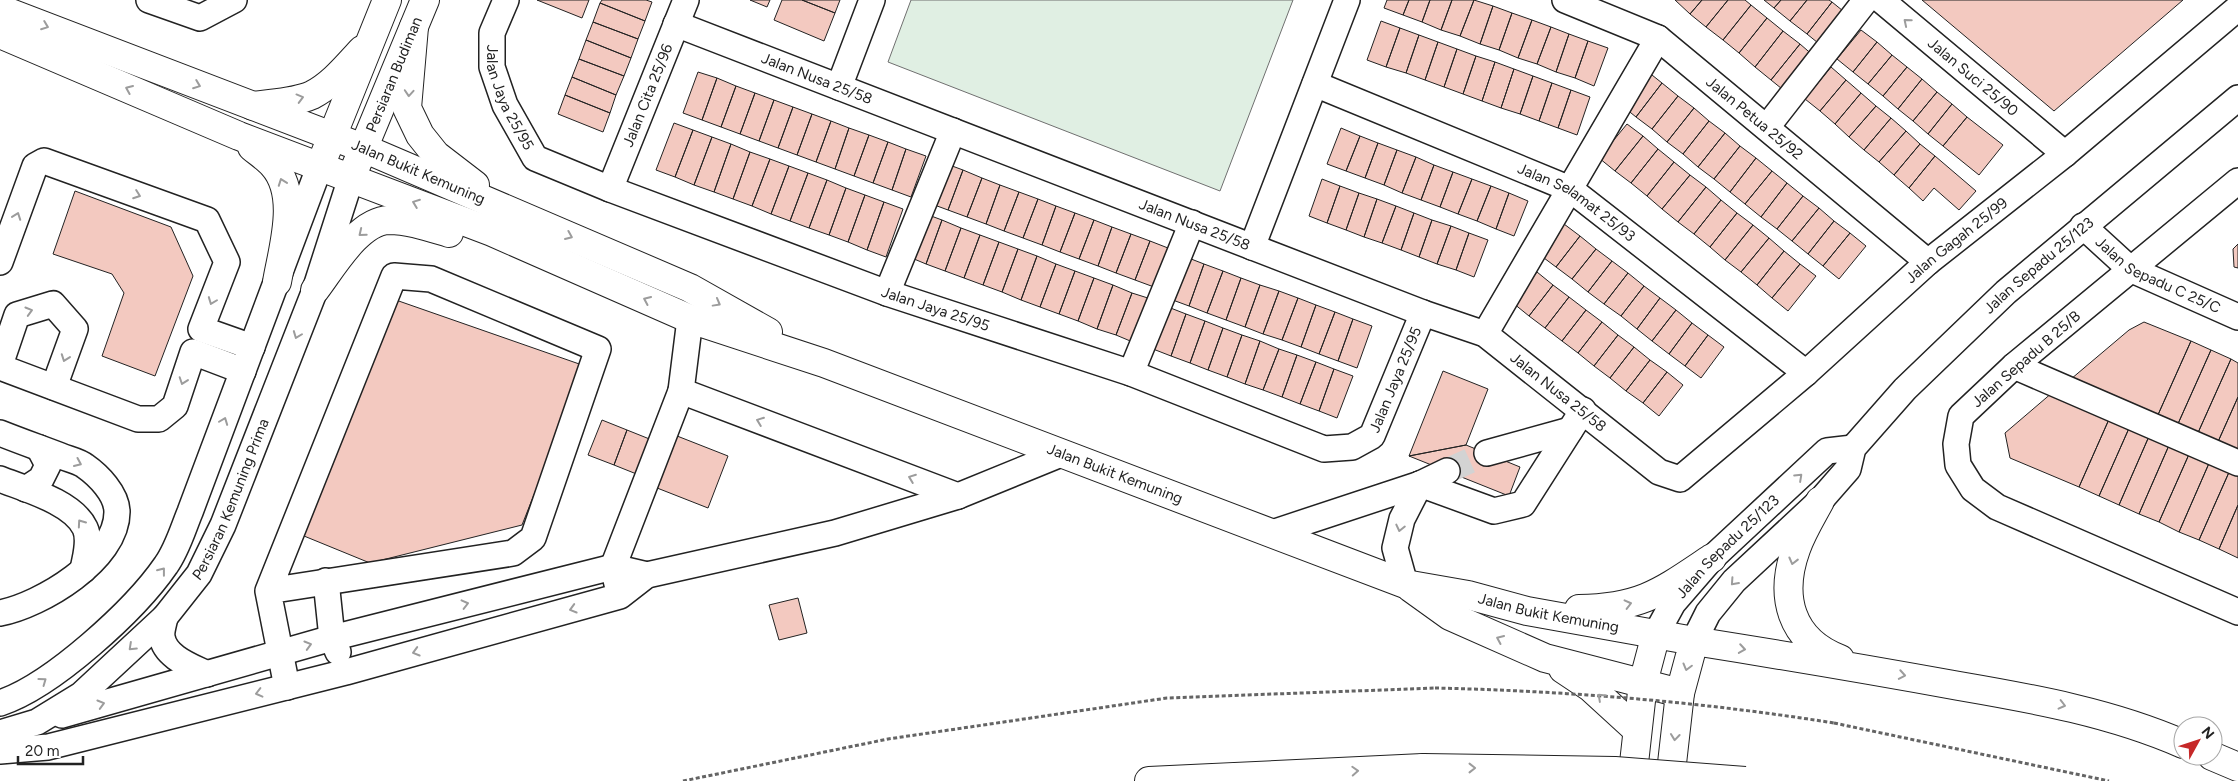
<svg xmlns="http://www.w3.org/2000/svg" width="2238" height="781" viewBox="0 0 2238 781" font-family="Figtree,sans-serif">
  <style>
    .green { fill: #e0efe3; stroke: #6f6f6f }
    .building { fill: #f3c9c0; stroke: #222 }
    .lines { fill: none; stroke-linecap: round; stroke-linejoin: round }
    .minor-tunnel { stroke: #d3d3d3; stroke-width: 25; stroke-dasharray: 25 12; stroke-linecap: butt }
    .minor-casing { stroke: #222; stroke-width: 28 }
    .major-casing { stroke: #222; stroke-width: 30 }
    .highway-casing { stroke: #222; stroke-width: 30 }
    .path { stroke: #646464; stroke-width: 3; stroke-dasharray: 4 2.5; stroke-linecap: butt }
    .minor { stroke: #fff; stroke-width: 25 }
    .major { stroke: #fff; stroke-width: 28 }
    .highway { stroke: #fff; stroke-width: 28 }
    .highway-bridge-casing { stroke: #222; stroke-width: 30; stroke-linecap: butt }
    .path-bridge { stroke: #646464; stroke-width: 3; stroke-dasharray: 4 2.5; stroke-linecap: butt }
    .highway-bridge { stroke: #fff; stroke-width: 28 }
    .oneway { stroke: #9c9c9c }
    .labels { text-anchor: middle; stroke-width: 4; stroke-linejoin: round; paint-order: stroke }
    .street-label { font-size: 15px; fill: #222; stroke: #fff }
  </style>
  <rect width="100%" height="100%" fill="#fff"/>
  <!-- green -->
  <path class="green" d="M911 0H1293L1220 191 888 62Z"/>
  <!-- building -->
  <path class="building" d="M537 0H589L582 18Z
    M602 0H646L652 2 645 21 600 3Z
    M750 0H770L767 7Z
    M782 0H802L835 13 824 41 774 20Z
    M802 0H840L835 13Z
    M1387 0H1409L1403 15 1384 8Z
    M1409 0H1430L1422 22 1403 15Z
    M1430 0H1452L1441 30 1422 22Z
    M1452 0H1474L1460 36 1441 30Z
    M1474 0 1493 6 1480 44 1460 36Z
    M1675 0H1702L1690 14Z
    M1702 0H1728L1706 27 1690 14Z
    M1728 0H1745L1751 5 1723 40 1706 27Z
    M1764 0H1781L1774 8Z
    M1781 0H1807L1790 21 1774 8Z
    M1807 0H1829L1832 2 1807 34 1790 21Z
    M1922 0H2183L2054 111Z
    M1832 2 1848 15 1823 47 1807 34Z
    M600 3 645 21 638 39 593 22Z
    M1751 5 1767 18 1739 53 1723 40Z
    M1493 6 1512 13 1499 50 1480 44Z
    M1512 13 1532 20 1518 58 1499 50Z
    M1767 18 1783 31 1755 67 1739 53Z
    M1532 20 1551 27 1537 64 1518 58Z
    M1381 21 1400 28 1386 67 1367 60Z
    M593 22 638 39 631 58 586 40Z
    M1551 27 1569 34 1556 72 1537 64Z
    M1400 28 1419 35 1406 73 1386 67Z
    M1861 30 1877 42 1853 72 1837 59Z
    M1783 31 1800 44 1771 80 1755 67Z
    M1569 34 1588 41 1575 78 1556 72Z
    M1419 35 1438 42 1425 80 1406 73Z
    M586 40 631 58 624 76 579 59Z
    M1588 41 1608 48 1594 86 1575 78Z
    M1438 42 1457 49 1444 87 1425 80Z
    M1877 42 1892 55 1868 84 1853 72Z
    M1800 44 1815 57 1787 93 1771 80Z
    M1457 49 1476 56 1463 94 1444 87Z
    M1892 55 1907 67 1883 96 1868 84Z
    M1476 56 1495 62 1482 101 1463 94Z
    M579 59 624 76 616 95 572 77Z
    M1495 62 1514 69 1501 108 1482 101Z
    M1831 67 1846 80 1820 111 1805 99Z
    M1907 67 1922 79 1898 109 1883 96Z
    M1514 69 1533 76 1520 114 1501 108Z
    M1647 71 1662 83 1636 117 1620 104Z
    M698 72 717 78 702 120 683 113Z
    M1533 76 1552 83 1539 121 1520 114Z
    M572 77 616 95 610 113 565 95Z
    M717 78 736 86 721 127 702 120Z
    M1922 79 1937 92 1913 121 1898 109Z
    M1846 80 1861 93 1835 124 1820 111Z
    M1552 83 1571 90 1558 128 1539 121Z
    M1662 83 1678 96 1652 129 1636 117Z
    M736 86 755 93 740 134 721 127Z
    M1571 90 1590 97 1577 135 1558 128Z
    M1937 92 1952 104 1928 134 1913 121Z
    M755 93 774 100 759 141 740 134Z
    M1861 93 1876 106 1849 137 1835 124Z
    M565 95 610 113 603 132 558 114Z
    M1678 96 1694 108 1667 142 1652 129Z
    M774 100 793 107 778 148 759 141Z
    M1952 104 1967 117 1943 146 1928 134Z
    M1876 106 1891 118 1864 150 1849 137Z
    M793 107 812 114 797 155 778 148Z
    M1694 108 1709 121 1683 154 1667 142Z
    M812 114 831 121 816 162 797 155Z
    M1967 117 2003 145 1979 175 1943 146Z
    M1891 118 1906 131 1879 162 1864 150Z
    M831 121 849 128 835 169 816 162Z
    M1709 121 1725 133 1698 167 1683 154Z
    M674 123 693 130 675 177 656 170Z
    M1627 124 1643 136 1615 171 1599 158Z
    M849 128 869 135 854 176 835 169Z
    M1341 128 1360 136 1346 171 1327 164Z
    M693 130 712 137 694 185 675 177Z
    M1906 131 1920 144 1894 175 1879 162Z
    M1725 133 1740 146 1714 179 1698 167Z
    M869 135 888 142 873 183 854 176Z
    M1360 136 1378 143 1365 178 1346 171Z
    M1643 136 1658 149 1631 183 1615 171Z
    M712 137 731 144 714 192 694 185Z
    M888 142 906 149 892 190 873 183Z
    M1378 143 1397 150 1384 185 1365 178Z
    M731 144 750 152 733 199 714 192Z
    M1920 144 1935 156 1909 188 1894 175Z
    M1740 146 1756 158 1730 192 1714 179Z
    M906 149 926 156 911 197 892 190Z
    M1658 149 1674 162 1647 196 1631 183Z
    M1397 150 1416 157 1402 193 1384 185Z
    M750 152 770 159 752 206 733 199Z
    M1935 156 1976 191 1959 210 1934 188 1923 201 1909 188Z
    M1416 157 1434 165 1421 200 1402 193Z
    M1756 158 1772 171 1745 204 1730 192Z
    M770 159 789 166 771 214 752 206Z
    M1674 162 1690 175 1662 209 1647 196Z
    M944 163 963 170 948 210 929 203Z
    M1434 165 1453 172 1440 207 1421 200Z
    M789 166 808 173 790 221 771 214Z
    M963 170 982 178 967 217 948 210Z
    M1772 171 1787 183 1761 217 1745 204Z
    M1453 172 1472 179 1458 214 1440 207Z
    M808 173 827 180 809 228 790 221Z
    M1690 175 1706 187 1678 222 1662 209Z
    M982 178 1000 185 986 224 967 217Z
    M1322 179 1340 186 1327 223 1309 216Z
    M1472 179 1491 186 1477 221 1458 214Z
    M827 180 846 188 829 235 809 228Z
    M1787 183 1803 196 1777 229 1761 217Z
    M1000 185 1019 192 1004 231 986 224Z
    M1340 186 1359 193 1346 230 1327 223Z
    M1491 186 1509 193 1496 229 1477 221Z
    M1706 187 1721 200 1694 234 1678 222Z
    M846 188 865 195 848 242 829 235Z
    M75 191 171 227 193 276 155 376 102 356 124 293 112 274 53 254Z
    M1019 192 1038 199 1023 238 1004 231Z
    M1359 193 1377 199 1364 237 1346 230Z
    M1509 193 1528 201 1514 236 1496 229Z
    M865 195 884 202 867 250 848 242Z
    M1803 196 1819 208 1792 241 1777 229Z
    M1038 199 1056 206 1042 245 1023 238Z
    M1377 199 1396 206 1382 243 1364 237Z
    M1721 200 1737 213 1710 247 1694 234Z
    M884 202 903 209 886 257 867 250Z
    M1056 206 1075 213 1060 252 1042 245Z
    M1396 206 1414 213 1401 250 1382 243Z
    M1819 208 1834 221 1808 254 1792 241Z
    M923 213 942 220 926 264 907 256Z
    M1075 213 1094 220 1079 259 1060 252Z
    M1414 213 1432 220 1419 257 1401 250Z
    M1737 213 1753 225 1725 260 1710 247Z
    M942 220 961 228 945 271 926 264Z
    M1094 220 1112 227 1098 266 1079 259Z
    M1432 220 1451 226 1437 264 1419 257Z
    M1834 221 1850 233 1823 266 1808 254Z
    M1564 224 1580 236 1556 267 1540 255Z
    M1753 225 1769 238 1741 272 1725 260Z
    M1451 226 1469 233 1456 270 1437 264Z
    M1112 227 1131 234 1116 273 1098 266Z
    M961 228 980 235 964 278 945 271Z
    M1469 233 1488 240 1474 277 1456 270Z
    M1850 233 1866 246 1839 279 1823 266Z
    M1131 234 1150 241 1135 280 1116 273Z
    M980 235 999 242 983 285 964 278Z
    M1580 236 1596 249 1572 279 1556 267Z
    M1769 238 1784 251 1757 285 1741 272Z
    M1150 241 1168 248 1154 287 1135 280Z
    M999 242 1018 249 1002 292 983 285Z
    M2238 244V268L2234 267 2233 249Z
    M1018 249 1037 256 1021 300 1002 292Z
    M1596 249 1612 261 1588 292 1572 279Z
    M1784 251 1800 264 1772 298 1757 285Z
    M1037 256 1056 264 1040 307 1021 300Z
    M1186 257 1204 264 1189 306 1170 299Z
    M1612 261 1628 273 1604 304 1588 292Z
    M1056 264 1075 271 1059 314 1040 307Z
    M1204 264 1223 271 1207 313 1189 306Z
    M1800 264 1816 276 1788 311 1772 298Z
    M1075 271 1094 278 1078 321 1059 314Z
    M1223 271 1241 278 1226 320 1207 313Z
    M1537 272 1553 285 1529 316 1513 303Z
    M1628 273 1644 286 1621 316 1604 304Z
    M1094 278 1113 285 1097 329 1078 321Z
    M1241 278 1260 285 1245 327 1226 320Z
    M1113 285 1132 293 1116 335 1097 329Z
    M1260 285 1279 291 1263 334 1245 327Z
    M1553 285 1569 297 1545 328 1529 316Z
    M1644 286 1660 298 1637 329 1621 316Z
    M1279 291 1298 298 1282 340 1263 334Z
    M1132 293 1151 299 1135 343 1116 335Z
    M1569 297 1586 310 1562 341 1545 328Z
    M1298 298 1316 305 1301 347 1282 340Z
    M1660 298 1676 310 1652 341 1637 329Z
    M393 299 585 366 522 525 370 563 304 536Z
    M1316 305 1335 312 1319 354 1301 347Z
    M1168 307 1186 314 1171 356 1153 349Z
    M1586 310 1602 322 1578 353 1562 341Z
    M1676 310 1692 323 1669 354 1652 341Z
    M1335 312 1353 319 1338 361 1319 354Z
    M1186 314 1205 321 1190 363 1171 356Z
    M1353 319 1372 326 1357 368 1338 361Z
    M1205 321 1223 328 1208 370 1190 363Z
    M1602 322 1618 335 1594 366 1578 353Z
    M2144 322 2191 341 2157 417 2071 379 2129 330Z
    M1692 323 1708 335 1685 366 1669 354Z
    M1223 328 1242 335 1227 377 1208 370Z
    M1242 335 1260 341 1245 384 1227 377Z
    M1618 335 1634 347 1610 378 1594 366Z
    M1708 335 1724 347 1701 378 1685 366Z
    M1260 341 1279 349 1263 390 1245 384Z
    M2191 341 2211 350 2177 426 2157 417Z
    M1634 347 1650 360 1626 391 1610 378Z
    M1279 349 1297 355 1282 397 1263 390Z
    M2211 350 2231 359 2197 435 2177 426Z
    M1297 355 1316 362 1300 404 1282 397Z
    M2231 359 2238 363V397L2217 444 2197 435Z
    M1650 360 1667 372 1643 403 1626 391Z
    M1316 362 1334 369 1319 411 1300 404Z
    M1334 369 1353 376 1337 418 1319 411Z
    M1443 371 1488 389 1466 445 1409 456Z
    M1667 372 1683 385 1659 416 1643 403Z
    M2053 392 2110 417 2079 487 2010 458 2005 433Z
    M2238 397V452L2217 444Z
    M2110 417 2130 426 2099 496 2079 487Z
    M602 420 627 430 614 465 588 455Z
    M2130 426 2150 434 2119 505 2099 496Z
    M627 430 667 446 672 434 728 456 708 508 652 486 654 481 614 465Z
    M2150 434 2170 443 2139 514 2119 505Z
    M2170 443 2190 452 2159 522 2139 514Z
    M1466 445 1520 467 1509 496 1409 456Z
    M2190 452 2210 461 2179 532 2159 522Z
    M2210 461 2230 470 2199 540 2179 532Z
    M2230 470 2238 473V505L2219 549 2199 540Z
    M2238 505V558L2219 549Z
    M798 598 807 633 779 640 769 605Z"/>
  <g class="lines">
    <!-- minor-tunnel -->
    <path class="minor-tunnel" d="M1447 471 1487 453"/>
    <!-- minor casing -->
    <g class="minor-casing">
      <g id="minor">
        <path d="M149 0 200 18 234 0"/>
        <path id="s1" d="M506 0 492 33V67L505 105 535 158 610 189 887 293 1131 373 1324 449 1352 447 1372 436 1423 313"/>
        <path id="s2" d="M1565 0 1658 38 1928 262"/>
        <path id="s3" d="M1881 0 2065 154"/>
        <path id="s4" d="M676 24 1423 313 1485 334 1659 472 1680 479 1806 373 1928 262 2065 154 2238 8"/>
        <path id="s5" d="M1315 84 1570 189 1806 373"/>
        <path d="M839 87 872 0"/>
        <path d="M1767 127 1866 0"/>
        <path d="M2238 181 2014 366 1961 416 1956 444 1958 465 1973 489 1997 507 2238 612"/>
        <path id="s6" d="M610 189 686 0"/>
        <path id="s7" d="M2083 226 2130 269 2238 317"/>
        <path d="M1252 247 1347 0"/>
        <path d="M0 262 35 166 44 161 207 220 227 262 201 329 252 347"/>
        <path d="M887 293 953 131"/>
        <path d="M690 319 681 391 958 496"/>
        <path d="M1485 334 1658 38"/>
        <path d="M0 365 17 315 53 304 75 329 54 387"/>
        <path d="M2014 366 2238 463"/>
        <path d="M0 367 138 419H159L175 406 193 352 243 371"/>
        <path d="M1131 373 1192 223"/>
        <path d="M0 433C20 441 40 448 61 456 68 459 79 461 85 466 98 475 117 494 117 512 117 560 41 605 0 613"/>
        <path d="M1487 453 1570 430"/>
        <path d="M0 479C25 489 73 502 85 528 91 541 85 557 83 570"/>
        <path d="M1420 484 1494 511 1523 504 1583 410"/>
        <path d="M26 489 41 479 48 465 39 448"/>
        <path d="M1272 533 1420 484 1447 471"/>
        <path d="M326 581 332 638 338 652"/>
        <path d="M617 584 613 567 681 391"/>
        <path d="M1405 584 1395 548 1402 519 1420 484"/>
        <path d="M268 591 513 553 533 538 598 349 431 279 394 276 268 591 287 687"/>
        <path d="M165 617C164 623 161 631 162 637 165 657 191 666 207 674"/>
        <path id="s8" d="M1656 634 1673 603 1712 558 1827 451 1853 448"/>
        <path id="s9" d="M1694 641 1708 613 1734 581 1820 501 1848 469 1853 448 1905 389 2006 292 2238 98"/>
        <path d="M0 703C52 686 135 610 166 565 177 550 183 529 190 512L319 168"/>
        <path d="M62 715 332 638 613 567 647 575"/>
        <path id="s10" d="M0 733 37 722 81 695 165 617 199 574 223 525 315 290 351 178"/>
        <path d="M0 751 48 747 346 672 620 596 647 575 835 533 958 496 1061 454"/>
      </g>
    </g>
    <!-- major casing -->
    <g class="major-casing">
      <g id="major">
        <path id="s11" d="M0 9 363 148 690 288 768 332"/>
        <path d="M414 27 407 108 420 135 436 155 475 185"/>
        <path id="s12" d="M0 34 239 136 492 232 690 319 824 363 1405 584 1468 595 1527 611 1694 641 1680 693 1670 781"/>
        <path d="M253 106C272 103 294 103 312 95 332 85 347 66 362 50"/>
        <path d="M252 147C259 153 267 158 273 165 300 195 283 247 277 282"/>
        <path d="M325 154 387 0"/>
        <path id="s13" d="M356 166 425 0"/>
        <path d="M315 290C332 268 358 221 389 220 409 220 429 227 449 233"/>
        <path d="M1411 588 1450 616 1545 658 1680 693"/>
        <path d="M1579 609C1642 608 1661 592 1712 558"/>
        <path d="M1563 669 1590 687 1637 730"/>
        <path d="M1632 781 1643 683 1656 634"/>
      </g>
    </g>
    <!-- highway casing -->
    <g class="highway-casing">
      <path id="highway" d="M1820 501C1812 516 1802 532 1796 549 1779 596 1790 640 1840 659
        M1694 641C1782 655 1871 670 1959 686 2035 699 2112 713 2183 744
        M2212 756 2238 767
        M1149 781 1423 768"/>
    </g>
    <!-- path -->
    <path class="path" d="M1834 723 2109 781
      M683 781 888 739 1167 698 1435 688"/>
    <!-- minor -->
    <use href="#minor" class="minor"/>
    <!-- major -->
    <use href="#major" class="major"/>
    <!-- highway -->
    <use href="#highway" class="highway"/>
    <!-- highway-bridge casing -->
    <g class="highway-bridge-casing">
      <path id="highway-bridge" d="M1423 768 1615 771 1745 781"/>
    </g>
    <!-- path-bridge -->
    <path class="path-bridge" d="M1435 688C1569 691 1702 702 1834 723"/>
    <!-- highway-bridge -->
    <use href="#highway-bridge" class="highway-bridge"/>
  </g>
  <!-- one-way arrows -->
  <defs><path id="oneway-chevron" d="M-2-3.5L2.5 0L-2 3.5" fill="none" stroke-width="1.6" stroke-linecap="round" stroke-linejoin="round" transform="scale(1.25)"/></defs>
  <g class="oneway">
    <use href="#oneway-chevron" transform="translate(1907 22) rotate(-140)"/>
    <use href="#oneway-chevron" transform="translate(45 26) rotate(21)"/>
    <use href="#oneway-chevron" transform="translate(197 85) rotate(21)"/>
    <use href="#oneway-chevron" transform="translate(129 89) rotate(-157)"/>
    <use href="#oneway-chevron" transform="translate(409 93) rotate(94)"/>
    <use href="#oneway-chevron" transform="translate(300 98) rotate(-15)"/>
    <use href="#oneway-chevron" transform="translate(282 182) rotate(-110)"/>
    <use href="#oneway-chevron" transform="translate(137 195) rotate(20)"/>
    <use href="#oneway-chevron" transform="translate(416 203) rotate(-159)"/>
    <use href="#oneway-chevron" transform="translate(17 216) rotate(-70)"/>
    <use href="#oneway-chevron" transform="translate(362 233) rotate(141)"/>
    <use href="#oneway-chevron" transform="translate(569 236) rotate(23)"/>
    <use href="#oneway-chevron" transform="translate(647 300) rotate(-156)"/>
    <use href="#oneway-chevron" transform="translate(212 301) rotate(111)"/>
    <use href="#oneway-chevron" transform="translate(717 303) rotate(29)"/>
    <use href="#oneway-chevron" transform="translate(29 311) rotate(-16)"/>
    <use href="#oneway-chevron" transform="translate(297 335) rotate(111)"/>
    <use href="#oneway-chevron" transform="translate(65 358) rotate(110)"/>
    <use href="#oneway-chevron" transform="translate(183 381) rotate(109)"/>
    <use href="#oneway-chevron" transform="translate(224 421) rotate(-69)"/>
    <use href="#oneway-chevron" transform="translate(760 421) rotate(-159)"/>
    <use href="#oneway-chevron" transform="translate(78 463) rotate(24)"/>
    <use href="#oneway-chevron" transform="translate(1799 477) rotate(-43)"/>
    <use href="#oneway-chevron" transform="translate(912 478) rotate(-159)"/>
    <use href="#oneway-chevron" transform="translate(81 523) rotate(-125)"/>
    <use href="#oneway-chevron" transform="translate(1400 528) rotate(103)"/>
    <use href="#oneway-chevron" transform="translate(1793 561) rotate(104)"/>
    <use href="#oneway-chevron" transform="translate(162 571) rotate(-52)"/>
    <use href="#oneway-chevron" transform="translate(1734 582) rotate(132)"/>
    <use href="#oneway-chevron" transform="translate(465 604) rotate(-14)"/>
    <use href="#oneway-chevron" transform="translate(1628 604) rotate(-14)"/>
    <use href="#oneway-chevron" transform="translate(573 609) rotate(164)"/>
    <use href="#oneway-chevron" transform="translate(1500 639) rotate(-156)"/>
    <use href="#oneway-chevron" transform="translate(308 645) rotate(-16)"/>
    <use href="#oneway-chevron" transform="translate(132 647) rotate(137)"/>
    <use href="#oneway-chevron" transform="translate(1742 649) rotate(9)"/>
    <use href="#oneway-chevron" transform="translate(416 652) rotate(164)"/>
    <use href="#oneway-chevron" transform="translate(1687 667) rotate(105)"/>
    <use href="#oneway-chevron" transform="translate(1902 675) rotate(10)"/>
    <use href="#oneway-chevron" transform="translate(43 681) rotate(-36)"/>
    <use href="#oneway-chevron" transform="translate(259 693) rotate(166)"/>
    <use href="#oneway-chevron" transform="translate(1601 697) rotate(-137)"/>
    <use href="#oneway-chevron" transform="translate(101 704) rotate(-16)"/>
    <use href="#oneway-chevron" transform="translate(2062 705) rotate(14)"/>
    <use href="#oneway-chevron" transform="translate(1675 737) rotate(96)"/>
    <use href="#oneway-chevron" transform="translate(1472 768)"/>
    <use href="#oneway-chevron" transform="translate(1355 771) rotate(-3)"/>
  </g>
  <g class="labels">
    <!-- street labels -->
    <g class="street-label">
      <text dy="5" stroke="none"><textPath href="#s13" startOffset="99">Persiaran Budiman</textPath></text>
      <text dy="5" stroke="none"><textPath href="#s3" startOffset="120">Jalan Suci 25/90</textPath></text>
      <text dy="5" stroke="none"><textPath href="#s4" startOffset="151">Jalan Nusa 25/58</textPath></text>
      <text dy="5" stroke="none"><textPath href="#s6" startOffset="101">Jalan Cita 25/96</textPath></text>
      <text dy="5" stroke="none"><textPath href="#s1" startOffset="104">Jalan Jaya 25/95</textPath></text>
      <text dy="5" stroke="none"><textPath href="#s2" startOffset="226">Jalan Petua 25/92</textPath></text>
      <text dy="5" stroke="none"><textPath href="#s11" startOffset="449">Jalan Bukit Kemuning</textPath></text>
      <text dy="5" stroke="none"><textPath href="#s5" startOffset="288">Jalan Selamat 25/93</textPath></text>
      <text dy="5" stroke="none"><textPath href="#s4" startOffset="556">Jalan Nusa 25/58</textPath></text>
      <text dy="5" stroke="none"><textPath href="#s4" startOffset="1476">Jalan Gagah 25/99</textPath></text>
      <text dy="5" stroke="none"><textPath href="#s9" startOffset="515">Jalan Sepadu 25/123</textPath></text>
      <text dy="5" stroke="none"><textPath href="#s7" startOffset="91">Jalan Sepadu C 25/C</textPath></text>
      <text dy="5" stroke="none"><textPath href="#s1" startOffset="599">Jalan Jaya 25/95</textPath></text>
      <text transform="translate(2026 359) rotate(-41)" y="5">Jalan Sepadu B 25/B</text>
      <text dy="5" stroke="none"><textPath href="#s1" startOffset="1124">Jalan Jaya 25/95</textPath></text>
      <text dy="5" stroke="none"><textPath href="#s4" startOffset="960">Jalan Nusa 25/58</textPath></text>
      <text dy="5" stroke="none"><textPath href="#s12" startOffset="1199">Jalan Bukit Kemuning</textPath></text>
      <text dy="5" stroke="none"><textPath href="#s10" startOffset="341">Persiaran Kemuning Prima</textPath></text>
      <text dy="5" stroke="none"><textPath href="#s8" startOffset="114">Jalan Sepadu 25/123</textPath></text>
      <text dy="5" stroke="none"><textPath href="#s12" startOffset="1656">Jalan Bukit Kemuning</textPath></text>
    </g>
  </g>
  <!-- north arrow -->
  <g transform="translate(2198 741) rotate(50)"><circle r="24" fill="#ffffff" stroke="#a7a7a7"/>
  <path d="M0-4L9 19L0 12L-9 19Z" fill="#c62828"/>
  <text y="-8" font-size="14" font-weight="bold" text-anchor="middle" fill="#222222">N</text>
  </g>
  <!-- scale -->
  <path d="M18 756v8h65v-8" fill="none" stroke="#222222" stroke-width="2.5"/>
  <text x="25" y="756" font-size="15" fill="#222222" stroke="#ffffff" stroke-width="4" paint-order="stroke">20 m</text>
</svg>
